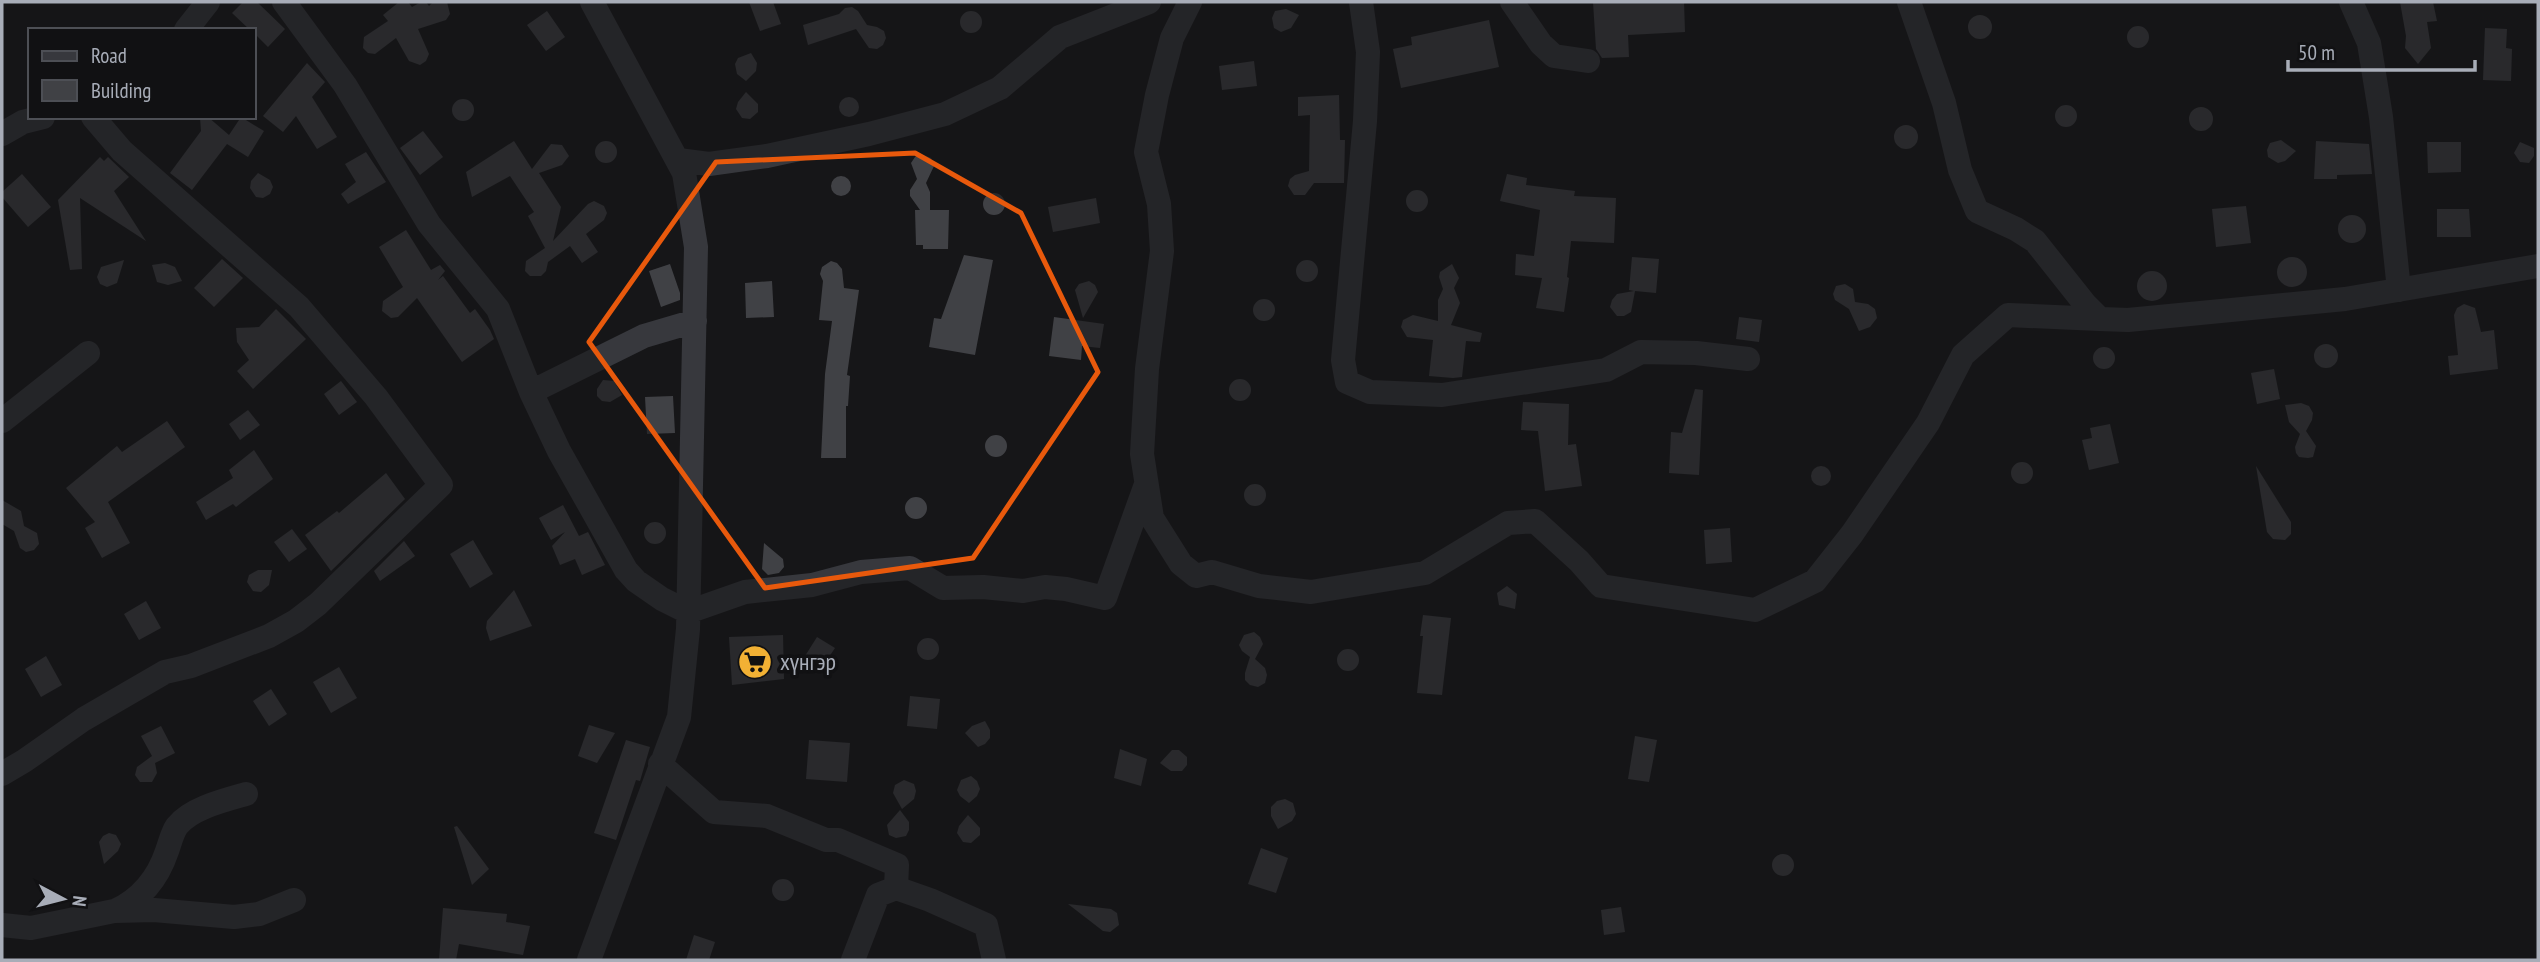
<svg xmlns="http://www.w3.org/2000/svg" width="2540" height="962" viewBox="0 0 2540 962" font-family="'PT Sans Narrow',sans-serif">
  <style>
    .building { fill: #404145 }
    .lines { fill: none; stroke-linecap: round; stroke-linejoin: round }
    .minor { stroke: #37383d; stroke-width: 24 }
    .marked { fill: none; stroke: #e8590c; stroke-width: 5; stroke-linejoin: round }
    .labels { text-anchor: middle; stroke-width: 7; stroke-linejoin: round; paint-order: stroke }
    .poi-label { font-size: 24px; fill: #a8adb8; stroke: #111113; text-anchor: start }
  </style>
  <rect width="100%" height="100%" fill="#161618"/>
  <!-- building -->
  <path class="building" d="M243 2H257L285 29 268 47 254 33V30H250L232 13Z
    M399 2H408L412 7 421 2H426L429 6 433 2H447L450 14 446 20 418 29 429 54 426 61 420 65 409 61 396 38 375 54 368 53 363 48 364 37 388 21 383 15Z
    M749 2H773L781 24 760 31Z
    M1593 2H1684L1685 32 1628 35 1629 57 1602 58 1596 49Z
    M2400 2H2433L2437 21 2427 22 2431 48 2418 64 2405 48 2406 36Z
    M852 7 858 11 867 25 877 27 884 31 886 38 883 45 877 49 869 48 856 29 808 45 803 25 839 14 845 8Z
    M1286 9 1299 15 1291 28 1281 32 1274 28 1272 18 1275 11Z
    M960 22a11 11 0 1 1 22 0a11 11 0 1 1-22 0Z
    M547 11 565 37 546 51 527 25Z
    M1968 27a12 12 0 1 1 24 0a12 12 0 1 1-24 0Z
    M1489 20 1499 67 1401 88 1393 49 1412 45 1411 37Z
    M2127 37a11 11 0 1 1 22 0a11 11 0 1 1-22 0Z
    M2485 28 2507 29 2506 48 2512 49 2511 81 2483 80Z
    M751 53 757 63 756 71 746 81 737 74 735 64 738 58Z
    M1254 61 1257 86 1222 90 1219 66Z
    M307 63 325 82 312 97 337 137 317 149 296 116 283 132 263 116Z
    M746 92 758 104V112L750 119 742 118 736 109 738 102Z
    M1339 95 1340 140H1345L1344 183H1314L1305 195H1294L1288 186 1290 179 1295 175 1309 171 1310 115 1298 116V97Z
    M839 107a10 10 0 1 1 20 0a10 10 0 1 1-20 0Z
    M452 110a11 11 0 1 1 22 0a11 11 0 1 1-22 0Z
    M2055 116a11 11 0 1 1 22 0a11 11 0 1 1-22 0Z
    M2189 119a12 12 0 1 1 24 0a12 12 0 1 1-24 0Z
    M200 117H208L229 135 241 117 264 131 248 157 227 144 192 190 170 173 201 131Z
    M1894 137a12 12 0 1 1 24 0a12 12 0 1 1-24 0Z
    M423 131 443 157 420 175 400 148Z
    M2281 140 2296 151 2285 161 2278 163 2268 157 2267 150 2270 143Z
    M595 152a11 11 0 1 1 22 0a11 11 0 1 1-22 0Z
    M514 141 532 169 551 144 562 145 569 156 562 165 539 173 561 207 553 241 588 204 594 201 604 206 607 213 604 220 586 234 598 252 582 263 570 246 548 262 546 271 541 276H530L525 271 526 261 545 248 528 216 534 212 510 176 472 197 466 172Z
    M2316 141 2369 144 2372 174 2337 175V179H2314Z
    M2427 142H2461V172L2428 173Z
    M2520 142 2534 148V156L2529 163 2520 162 2514 153Z
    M366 152 386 182 348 204 341 194 356 182 345 164Z
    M921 154 931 158 934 166 926 183 930 192V210H949L948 249H923V245H916L915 210H920L910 196V190L917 179 911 163 915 157Z
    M100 157 104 161 108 157 129 177 114 191 146 241 80 198 82 269 70 270 58 200Z
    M258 173 270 180 273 187 270 194 263 198 256 197 250 188 251 181Z
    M22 174 51 207 28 227 2 197V192Z
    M1507 174 1527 178 1526 185 1575 191 1574 196 1616 198 1614 243 1571 241 1567 277 1569 278 1564 312 1536 308 1542 278 1515 275 1516 254 1534 256 1540 210 1500 201Z
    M831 186a10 10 0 1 1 20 0a10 10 0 1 1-20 0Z
    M1406 201a11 11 0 1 1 22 0a11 11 0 1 1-22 0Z
    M983 204a11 11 0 1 1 22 0a11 11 0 1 1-22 0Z
    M1096 198 1100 223 1053 232 1048 207Z
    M2246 206 2251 243 2216 247 2212 209Z
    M2437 209H2469L2471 237H2437Z
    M2338 229a14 14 0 1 1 28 0a14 14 0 1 1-28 0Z
    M406 230 431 270 440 265 445 271 438 280 443 276 470 313 475 309 490 330 494 339 462 362 417 298 398 317 391 318 382 311 383 301 403 287 379 247Z
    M964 255 993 260 975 355 929 347 934 318 941 319Z
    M2277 272a15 15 0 1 1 30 0a15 15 0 1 1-30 0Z
    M1632 257 1659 259 1656 293 1635 291 1631 312 1624 316H1617L1610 307 1612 300 1617 294 1634 291 1629 290Z
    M222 259 243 278 214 307 194 288Z
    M1296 271a11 11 0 1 1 22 0a11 11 0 1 1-22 0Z
    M124 260 117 283 107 287 100 284 97 277 101 267Z
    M831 261 837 263 842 269 844 288 859 290 847 375 850 376 848 406H846V458H821L825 374 832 321 819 320 823 281 820 274 822 267Z
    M165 263 175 267 182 281 168 285 157 282 152 265Z
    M670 264 680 293V300L661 307 649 271Z
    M1452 264 1459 278 1454 288 1460 303 1451 325 1482 333 1480 342 1466 341 1462 377 1453 378 1429 376 1433 340 1407 337 1401 327 1403 320 1413 315 1438 321V300L1443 289 1439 277 1440 272Z
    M2137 286a15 15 0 1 1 30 0a15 15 0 1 1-30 0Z
    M772 281 774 317 746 318 745 283Z
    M1089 281 1095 285 1098 292 1083 318 1075 290 1079 284Z
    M1845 284 1853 289 1855 302 1868 304 1875 309 1877 318 1870 327 1859 331 1849 309 1835 300 1833 294 1836 286Z
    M1253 310a11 11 0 1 1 22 0a11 11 0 1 1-22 0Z
    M2464 304 2475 308 2481 332 2494 330 2498 369 2450 375 2448 356 2458 355 2454 315 2457 308Z
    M276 309 306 339 253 389 237 371 249 360 237 342 236 328 259 327Z
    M1054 317 1104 324 1100 348 1082 346 1081 360 1049 356Z
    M1739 317 1762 320 1759 342 1736 339Z
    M2314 356a12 12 0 1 1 24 0a12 12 0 1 1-24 0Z
    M2093 358a11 11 0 1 1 22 0a11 11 0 1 1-22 0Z
    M2274 369 2280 399 2257 404 2251 373Z
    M1229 390a11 11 0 1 1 22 0a11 11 0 1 1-22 0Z
    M603 380 614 381 622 395 610 402 602 401 597 396V389Z
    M341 381 357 402 339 415 324 394Z
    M1695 389 1703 390 1699 475 1669 473 1671 432 1682 433Z
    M673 396 675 433 647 434 645 397Z
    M1523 402 1569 404 1568 445 1576 444 1582 486 1545 491 1538 431 1521 430Z
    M2301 403 2309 406 2313 413 2312 420 2306 431 2316 446 2313 457 2308 458 2299 457 2296 453 2295 447 2300 434 2289 422 2285 405Z
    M248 410 260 425 240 440 229 424Z
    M167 421 185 447 108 502 130 543 102 558 85 528 95 522 66 488 117 446 122 452Z
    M2110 424 2119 463 2089 470 2082 440 2092 438 2090 428Z
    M985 446a11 11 0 1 1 22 0a11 11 0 1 1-22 0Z
    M254 450 273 479 236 507 233 504 206 520 196 502 233 478 229 470Z
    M2011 473a11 11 0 1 1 22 0a11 11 0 1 1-22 0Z
    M2256 466 2291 522V534L2285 540 2273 539 2267 532Z
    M1811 476a10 10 0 1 1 20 0a10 10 0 1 1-20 0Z
    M386 473 405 499 331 571 305 535 337 511 339 513Z
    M1244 495a11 11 0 1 1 22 0a11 11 0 1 1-22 0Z
    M905 508a11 11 0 1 1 22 0a11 11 0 1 1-22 0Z
    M2 500 21 511 24 526 37 533 39 544 34 550 26 552 20 548 14 531 2 524Z
    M563 505 579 536 588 532 605 565 582 575 575 559 560 565 552 546 565 532 551 540 539 518Z
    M644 533a11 11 0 1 1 22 0a11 11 0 1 1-22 0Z
    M1730 528 1732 562 1706 564 1704 530Z
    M292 529 307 549 289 562 274 542Z
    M473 540 493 574 470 588 450 554Z
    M404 541 415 556 380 581 374 571Z
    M764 543 783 559 784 567 779 573 768 575 762 569Z
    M258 570H272L269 585 261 592 253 591 247 582 249 575Z
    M1507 586 1517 594 1515 609 1499 605 1497 593Z
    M514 590 532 626 490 641 486 628 487 621Z
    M146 601 161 628 139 640 124 614Z
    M1423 615 1451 618 1442 695 1417 693 1423 636H1420Z
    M1254 632 1260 637 1263 644 1255 659 1265 668 1267 675 1265 683 1258 687 1250 685 1245 680V673L1250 657 1242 651 1239 645 1244 635Z
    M783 635 784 679 732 685 729 637Z
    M817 637 835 648 825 663 800 664Z
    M917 649a11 11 0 1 1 22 0a11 11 0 1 1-22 0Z
    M1337 660a11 11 0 1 1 22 0a11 11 0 1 1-22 0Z
    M46 656 62 685 41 697 25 669Z
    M339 667 357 698 331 713 313 682Z
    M271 689 287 714 269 726 253 701Z
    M910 696 940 699 937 729 907 726Z
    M985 721 990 730V738L985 744 978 747 965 733 972 726Z
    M589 725 615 733 597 763 578 756Z
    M161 726 175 753 155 763 157 773 152 782H140L135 775 137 767 152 756 141 736Z
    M1635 736 1657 740 1649 782 1628 779Z
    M626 740 650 747 640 781 636 780 616 840 594 833Z
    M809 740 850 743 847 782 806 779Z
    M1120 749 1147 759 1141 786 1114 778Z
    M1172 750H1179L1187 757V765L1182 771H1171L1160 763Z
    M971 776 977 781 980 789 977 796 969 803 960 796 957 790 961 780Z
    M904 780 914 784 916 791 914 799 902 809 893 793 895 785Z
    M1285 799 1293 803 1296 814 1292 821 1278 829 1271 816V807L1277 801Z
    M900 810 909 822V830L906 836 896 838 889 835 887 825Z
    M968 815 980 828V835L971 843 963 842 957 833 959 826Z
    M457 826 489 869 472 885 454 827Z
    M109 833 116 835 121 844 118 851 104 864 99 842 103 836Z
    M1261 848 1288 858 1276 893 1248 884Z
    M1772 865a11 11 0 1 1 22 0a11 11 0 1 1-22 0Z
    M772 890a11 11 0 1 1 22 0a11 11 0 1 1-22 0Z
    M1068 904 1111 909 1117 913 1119 925 1110 932 1103 931Z
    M1621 907 1625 932 1604 935 1601 910Z
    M443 908 507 914 506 922 530 926 523 955 459 944 456 960H439Z
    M694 935 715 942 709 960H686Z"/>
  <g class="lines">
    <!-- minor -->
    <path class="minor" d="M284 2 345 85 429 224 498 309 531 392 559 451 626 570 636 581 662 599 688 612 745 592 812 585 861 572 910 568 943 588 983 587 1023 591 1045 587 1066 589 1105 598 1145 487
      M1190 2 1172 38 1157 95 1146 152 1159 204 1162 251 1147 369 1142 454 1152 518 1181 564 1196 576 1212 572 1259 586 1311 592 1425 573 1508 523 1535 521 1579 561 1601 586 1755 610 1815 581 1852 534 1928 423 1963 355 2008 315 2100 319
      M1361 2 1368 52 1365 121 1343 360 1347 382 1370 392 1442 395 1606 370 1641 352 1696 353 1748 359
      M1512 2 1541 44 1554 56 1588 61
      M1909 2 1944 103 1960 170 1977 211 2016 229 2035 241 2085 304 2100 319 2128 320 2345 299 2538 266
      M2351 2 2369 43 2381 117 2399 290
      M186 30 208 2
      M2 134 23 122 43 117
      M678 160 709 164 767 156 869 134 945 114 1000 88 1060 37 1149 2
      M531 392 644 336 695 321
      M2 421 88 353
      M660 764 714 812 767 816 826 840H838L897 865 896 888 930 900 986 925 994 960
      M2 774 24 761 84 719 165 672 191 666 269 636 296 621 318 604 441 485 376 397 299 307 122 151 93 117
      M115 911C141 899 158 878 167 851 170 843 172 833 177 826 191 808 225 800 246 794
      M2 925 31 928 114 911 154 910 234 917 259 914 294 900
      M589 960 679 717 688 629 696 247 684 173 592 2
      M853 960 878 895 896 888"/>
  </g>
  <!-- marked area -->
  <path d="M0 0H2540V962H0ZM915 153 1021 213 1098 372 973 558 765 588 589 342 716 162Z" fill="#161618" fill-opacity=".55" fill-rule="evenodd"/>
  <path class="marked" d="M915 153 1021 213 1098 372 973 558 765 588 589 342 716 162Z"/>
  <!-- icons -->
  <defs>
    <g id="supermarket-disc" transform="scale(1.75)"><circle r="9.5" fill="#f2b134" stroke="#111113"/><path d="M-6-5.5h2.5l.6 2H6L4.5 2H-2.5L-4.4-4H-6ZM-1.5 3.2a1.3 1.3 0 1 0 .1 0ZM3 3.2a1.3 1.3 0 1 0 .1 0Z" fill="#111"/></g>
  </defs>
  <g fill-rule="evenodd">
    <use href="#supermarket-disc" x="755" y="662"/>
  </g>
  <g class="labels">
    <!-- poi labels -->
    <g class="poi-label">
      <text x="780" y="670">хүнгэр</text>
    </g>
  </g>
  <!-- border -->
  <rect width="2540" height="962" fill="none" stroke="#a8adb8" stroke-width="7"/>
  <!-- legend -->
  <rect x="28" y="28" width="228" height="91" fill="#111113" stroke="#4d4f55" stroke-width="2"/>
  <rect x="42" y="51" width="35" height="10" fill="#37383d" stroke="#4d4f55" stroke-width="2"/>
  <text x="91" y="63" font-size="21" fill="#a8adb8">Road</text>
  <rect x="42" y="80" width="35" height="21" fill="#404145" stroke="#4d4f55" stroke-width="2"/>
  <text x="91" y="98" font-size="21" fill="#a8adb8">Building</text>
  <!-- north arrow -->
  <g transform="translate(63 899) rotate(97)" stroke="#111113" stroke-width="5" paint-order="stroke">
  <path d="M0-5L12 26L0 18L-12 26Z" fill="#a8adb8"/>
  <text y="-10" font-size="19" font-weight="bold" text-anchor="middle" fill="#a8adb8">N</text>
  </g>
  <!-- scale -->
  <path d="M2288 60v10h187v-10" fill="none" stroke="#a8adb8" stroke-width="3.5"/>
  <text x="2298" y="60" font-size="21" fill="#a8adb8" stroke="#111113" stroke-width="5" paint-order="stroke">50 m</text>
</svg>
